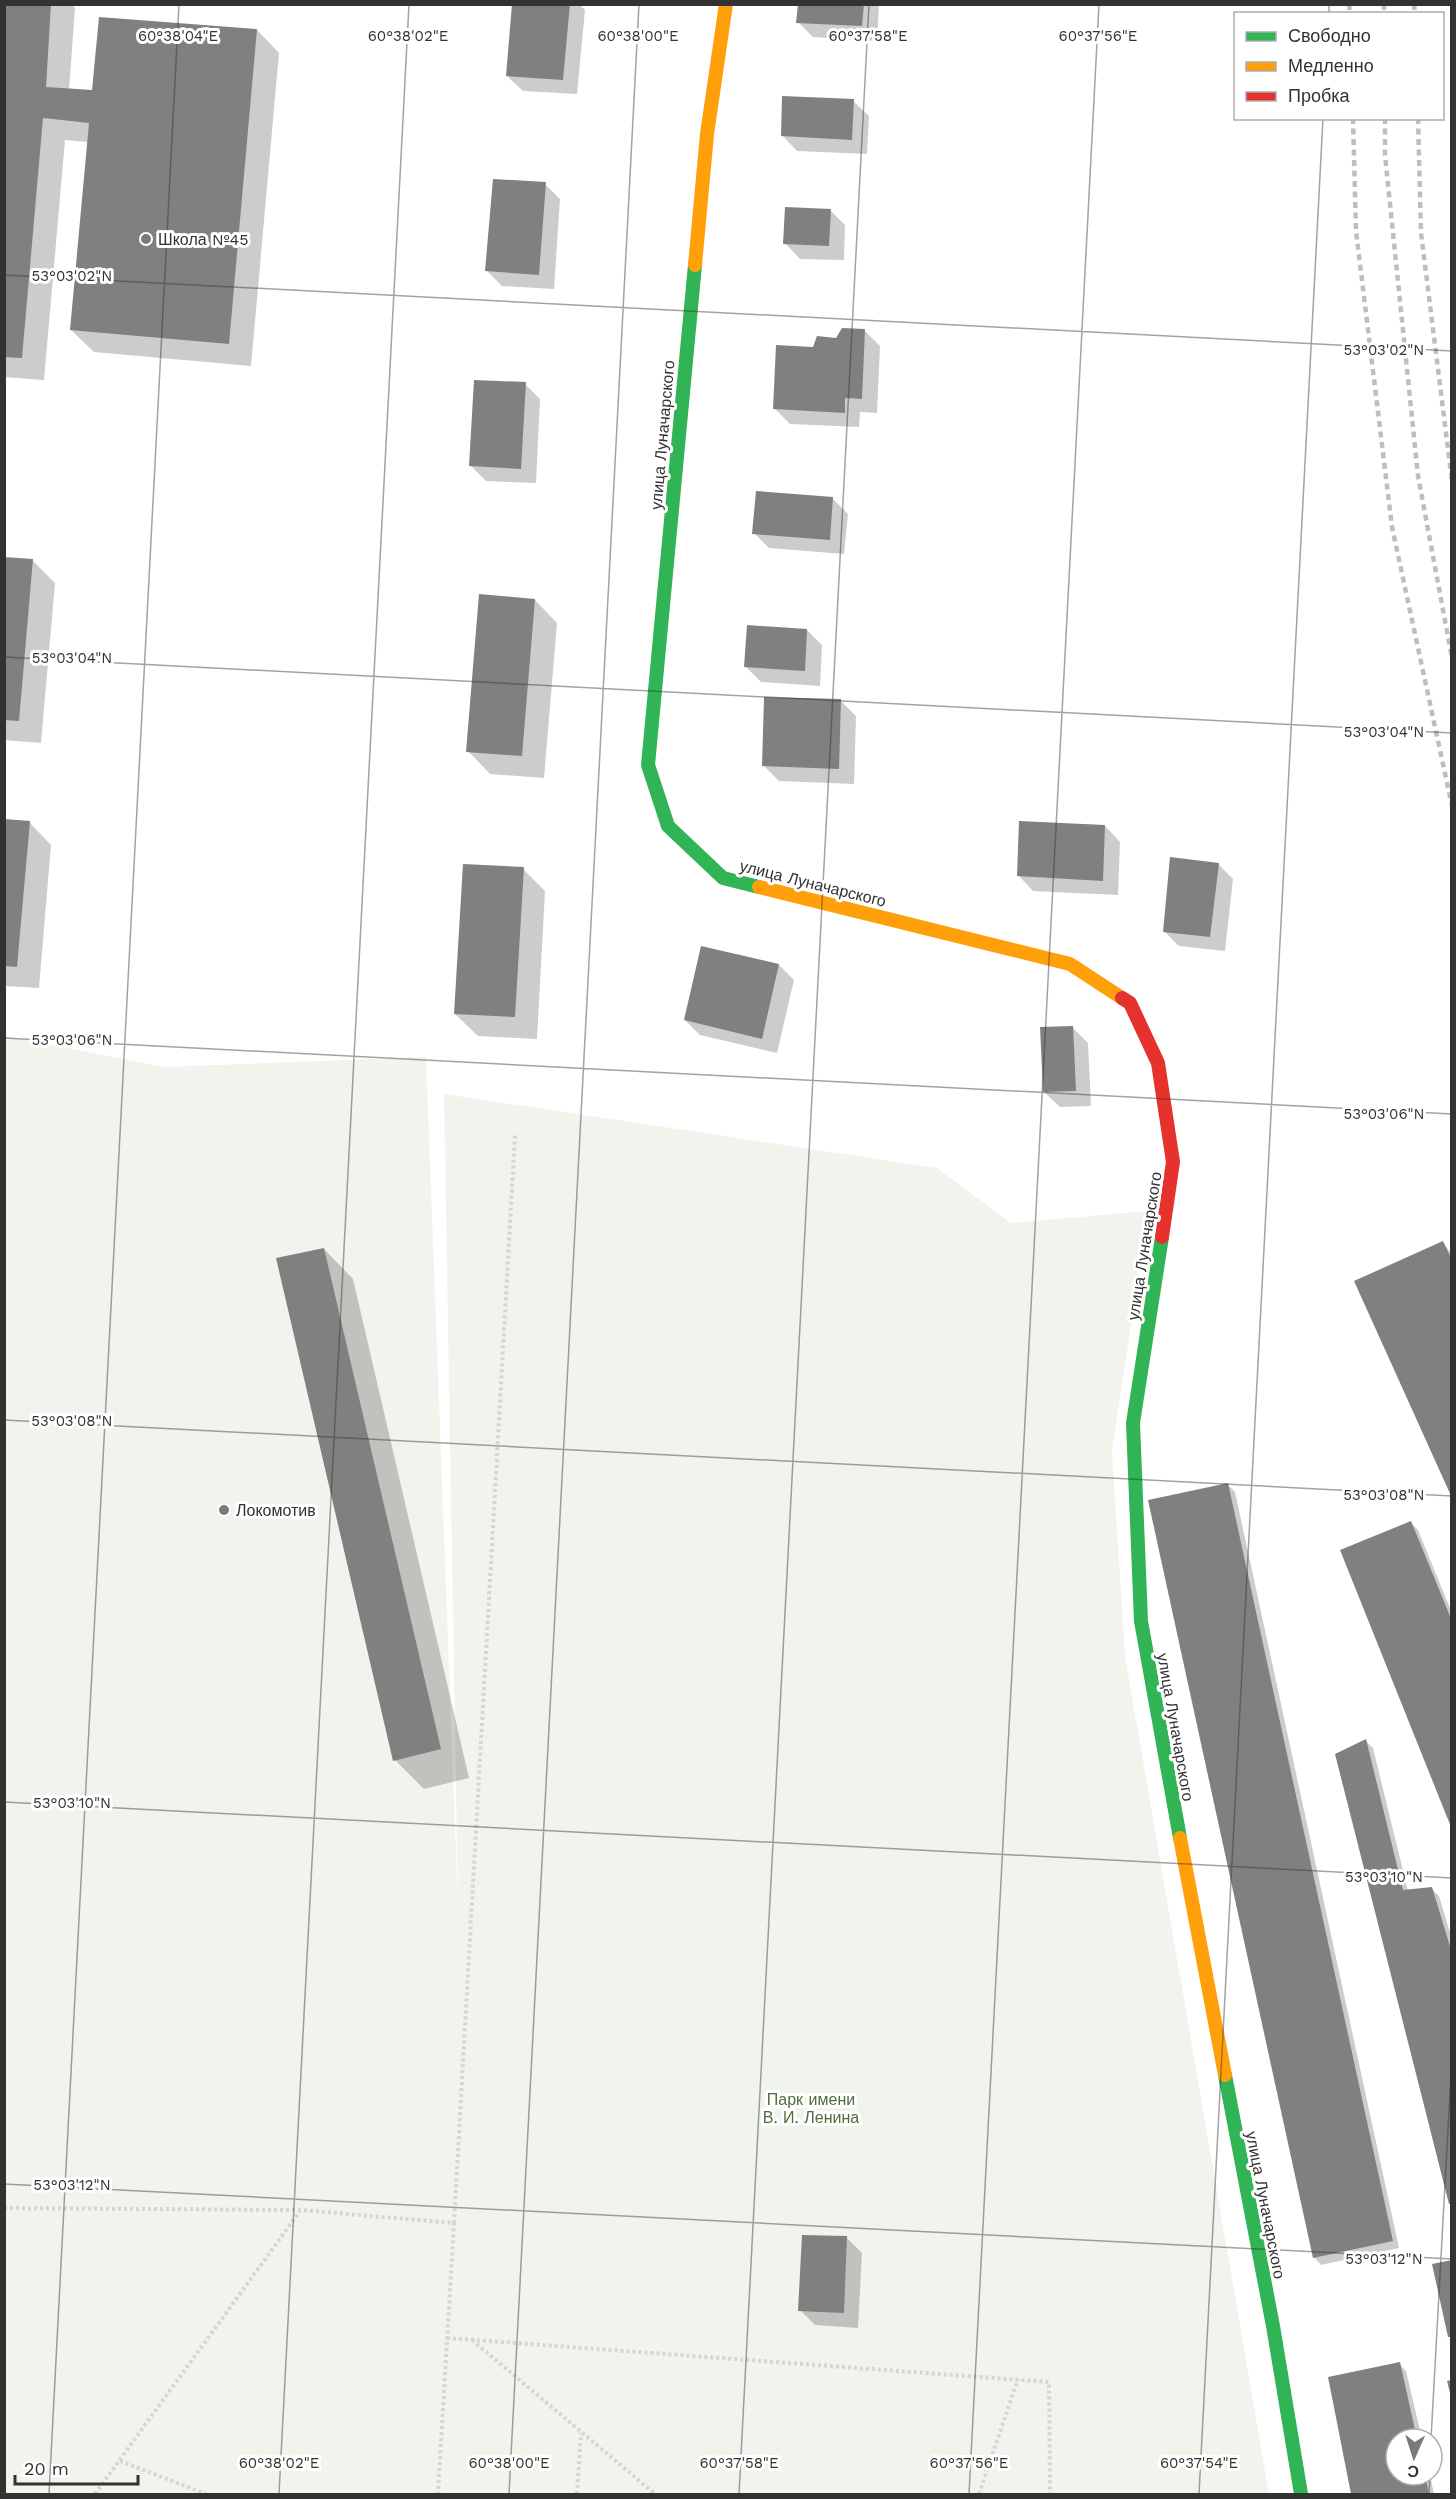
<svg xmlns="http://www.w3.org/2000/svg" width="1456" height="2499" viewBox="0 0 1456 2499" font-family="'Work Sans',sans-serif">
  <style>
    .green { fill: #f0f4ed }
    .shadow { fill: #0003 }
    .building { fill: #808080 }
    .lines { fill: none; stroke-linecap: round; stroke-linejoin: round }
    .path { stroke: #d5d5d5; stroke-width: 4; stroke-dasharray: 3 3; stroke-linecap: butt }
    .fast { stroke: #30b455; stroke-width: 14 }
    .slow { stroke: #ff9f0a; stroke-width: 14 }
    .jam { stroke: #e5322d; stroke-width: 14 }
    .rail { stroke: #bebebe; stroke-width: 4.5; stroke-dasharray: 6 4.5; stroke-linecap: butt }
    .ticks { fill: none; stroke: #323232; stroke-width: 1.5; stroke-opacity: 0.45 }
    .poi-dot { fill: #7a7a7a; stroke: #fff; stroke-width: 2 }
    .labels { text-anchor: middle; stroke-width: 6; stroke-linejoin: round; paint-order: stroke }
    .poi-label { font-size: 16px; fill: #323232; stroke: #fff; text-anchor: start }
    .street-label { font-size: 16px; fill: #323232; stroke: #fff }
    .park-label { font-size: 16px; fill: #526d40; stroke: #fff }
    .ticks-label { font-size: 15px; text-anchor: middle; fill: #323232; stroke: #fff; stroke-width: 6; stroke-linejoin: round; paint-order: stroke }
  </style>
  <rect width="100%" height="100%" fill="#fff"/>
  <!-- green -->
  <path class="green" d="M5 1036 164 1067 426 1057 458 1906 444 1094 937 1168 1011 1223 1148 1211 1112 1451 1125 1656 1269 2494H5Z"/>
  <!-- shadow -->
  <path class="shadow" d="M4 4H71L75 8 69 90 93 91 257 30 279 53 251 366 94 352 71 330 88 142 65 140 44 380 4 377Z
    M513 4H579L585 10 577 94 523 91 507 76Z
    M799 4H879L877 41 813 37 798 22Z
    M853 101 869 116 867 154 797 151 782 135Z
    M545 184 560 199 554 289 502 286 486 270Z
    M830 210 845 225 844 260 800 259 785 243Z
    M865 331 880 346 877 413 860 412 859 427 790 424 774 408 814 349Z
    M525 384 540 399 536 483 486 481 470 465Z
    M833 499 848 514 844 554 769 548 754 533Z
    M4 558 33 561 55 583 41 743 4 740Z
    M535 600 557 623 544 778 490 774 468 751Z
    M807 630 822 645 820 686 761 682 746 667Z
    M841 701 856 716 854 784 779 781 764 766Z
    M4 820 29 822 51 845 39 988 4 986Z
    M1105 826 1120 842 1118 895 1033 891 1018 875Z
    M1218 864 1233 879 1225 951 1179 946 1164 931Z
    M523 869 545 891 537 1039 478 1036 455 1014Z
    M779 965 794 980 777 1053 700 1035 685 1020Z
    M1073 1028 1088 1043 1091 1106 1060 1107 1044 1092Z
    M1443 1243 1452 1254V1495Z
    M324 1249 353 1279 469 1778 424 1789 395 1760Z
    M1227 1484 1235 1492 1399 2248 1321 2265 1314 2257Z
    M1411 1523 1418 1530 1452 1613V1824L1342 1551Z
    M1366 1741 1373 1748 1408 1891 1432 1889 1439 1896 1452 1939V2205Z
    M847 2238 862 2253 858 2328 815 2325 800 2310Z
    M1399 2364 1406 2371 1422 2439H1396V2475H1430L1434 2494H1353L1329 2378Z"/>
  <!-- building -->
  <path class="building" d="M4 4H51L46 87 92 90 99 17 257 29 229 344 70 330 89 123 43 118 22 358 4 357Z
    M512 4H570L563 80 506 76Z
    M798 4H864L862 26 796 23Z
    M782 96 854 99 852 140 781 136Z
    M493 179 546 182 539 275 485 271Z
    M785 207 831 209 829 246 783 244Z
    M842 328 865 329 862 399 845 398V413L773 409 776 345 813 347 817 336 836 338Z
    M474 380 526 382 521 469 469 466Z
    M756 491 833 497 830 540 752 534Z
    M4 557 33 559 19 721 4 720Z
    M479 594 535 599 522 756 466 752Z
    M747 625 807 629 805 671 744 667Z
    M764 697 841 699 839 769 762 766Z
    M4 819 30 821 17 967 4 966Z
    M1019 821 1105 825 1103 881 1017 876Z
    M1170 857 1219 863 1210 937 1163 932Z
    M463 864 524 867 515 1017 454 1014Z
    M701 946 779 964 762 1039 684 1020Z
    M1073 1026 1076 1091 1043 1092 1040 1027Z
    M1443 1241 1452 1260V1498L1354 1281Z
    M324 1248 441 1749 393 1761 276 1258Z
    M1228 1483 1393 2241 1313 2258 1148 1500Z
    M1411 1521 1452 1621 1451 1827 1340 1550Z
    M1366 1739 1403 1890 1432 1887 1452 1953V2204H1449L1335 1754Z
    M802 2235 847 2236 844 2313 798 2311Z
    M1452 2260V2337H1448L1432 2264Z
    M1400 2362 1417 2439H1396V2475H1425L1429 2494H1351L1328 2377Z
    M1452 2380V2397H1451L1447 2381Z"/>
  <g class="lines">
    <!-- path -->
    <path class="path" d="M4 2208 300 2210 454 2223 438 2494
      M454 2223 515 1135
      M447 2338 1049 2382 1050 2494
      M472 2340 655 2494
      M120 2461 206 2494
      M95 2494 300 2211
      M577 2494 581 2433
      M979 2494 1018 2379"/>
    <!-- fast -->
    <path class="fast" d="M695 265 648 765 668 826 723 878 759 887
      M1162 1237 1133 1423 1141 1621 1180 1838
      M1225 2075 1273 2326 1301 2494"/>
    <!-- slow -->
    <path class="slow" d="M695 265 707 134 726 4
      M759 887 1070 964 1122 998
      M1180 1838 1225 2075"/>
    <!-- jam -->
    <path class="jam" d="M1122 998 1130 1003 1158 1063 1173 1162 1162 1237"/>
    <!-- rail -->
    <path class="rail" d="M1349 4 1350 14
      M1384 4V14
      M1414 4 1415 14
      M1353 118 1356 231 1392 527 1452 806
      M1385 118V155L1418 476 1452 658
      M1418 118 1421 233 1452 481"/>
  </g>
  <!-- ticks -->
  <path class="ticks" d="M1329 14V4M4 275 1452 351M4 657 1452 733M4 1038 1452 1114M4 1420 1452 1496M4 1802 1452 1878M4 2184 1452 2259M1431 2439 1452 2057M49 2494 179 4M279 2494 409 4M509 2494 639 4M739 2494 869 4M969 2494 1099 4M1199 2494 1323 118M1429 2494 1430 2475"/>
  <!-- markers -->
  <g class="poi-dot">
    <circle cx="146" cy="239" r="6"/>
    <circle cx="224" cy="1510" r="6"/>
  </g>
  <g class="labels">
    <!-- poi labels -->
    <g class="poi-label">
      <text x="158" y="245">Школа №45</text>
      <text x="236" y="1516">Локомотив</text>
    </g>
    <!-- street labels -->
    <g class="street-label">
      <text transform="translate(662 435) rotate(-85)" y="6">улица Луначарского</text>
      <text transform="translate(813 883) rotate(14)" y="6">улица Луначарского</text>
      <text transform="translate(1144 1246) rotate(-81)" y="6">улица Луначарского</text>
      <text transform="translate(1176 1727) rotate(80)" y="6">улица Луначарского</text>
      <text transform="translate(1266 2205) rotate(79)" y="6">улица Луначарского</text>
    </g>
    <!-- park labels -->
    <g class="park-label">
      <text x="811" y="2105">Парк имени<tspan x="811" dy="18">В. И. Ленина</tspan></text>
    </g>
  </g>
  <g class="ticks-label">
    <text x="178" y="41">60°38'04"E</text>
    <text x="408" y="41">60°38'02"E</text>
    <text x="638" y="41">60°38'00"E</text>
    <text x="868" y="41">60°37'58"E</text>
    <text x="1098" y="41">60°37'56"E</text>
    <text x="72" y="281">53°03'02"N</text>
    <text x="1384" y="355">53°03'02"N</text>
    <text x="72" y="663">53°03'04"N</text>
    <text x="1384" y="737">53°03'04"N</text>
    <text x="72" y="1045">53°03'06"N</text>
    <text x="1384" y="1119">53°03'06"N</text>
    <text x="72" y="1426">53°03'08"N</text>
    <text x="1384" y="1500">53°03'08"N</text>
    <text x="72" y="1808">53°03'10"N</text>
    <text x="1384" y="1882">53°03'10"N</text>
    <text x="72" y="2190">53°03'12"N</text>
    <text x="1384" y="2264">53°03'12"N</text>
    <text x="279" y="2468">60°38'02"E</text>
    <text x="509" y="2468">60°38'00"E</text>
    <text x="739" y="2468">60°37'58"E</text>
    <text x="969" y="2468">60°37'56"E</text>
    <text x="1199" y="2468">60°37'54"E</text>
  </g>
  <!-- border -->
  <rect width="1456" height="2499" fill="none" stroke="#323232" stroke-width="12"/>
  <!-- legend -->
  <rect x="1234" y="12" width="210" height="108" fill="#ffffff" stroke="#adadad" stroke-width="1.5"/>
  <rect x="1246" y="32" width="30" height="9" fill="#30b455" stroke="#adadad" stroke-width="1.5"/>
  <text x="1288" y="42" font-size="18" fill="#323232">Свободно</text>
  <rect x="1246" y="62" width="30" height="9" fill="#ff9f0a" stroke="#adadad" stroke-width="1.5"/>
  <text x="1288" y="72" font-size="18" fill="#323232">Медленно</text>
  <rect x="1246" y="92" width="30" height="9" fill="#e5322d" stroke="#adadad" stroke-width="1.5"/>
  <text x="1288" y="102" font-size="18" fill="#323232">Пробка</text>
  <!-- north arrow -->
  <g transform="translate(1414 2457) rotate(183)"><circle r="28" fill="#ffffff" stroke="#adadad" stroke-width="1.5"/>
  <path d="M0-4.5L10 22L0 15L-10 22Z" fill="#7a7a7a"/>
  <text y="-9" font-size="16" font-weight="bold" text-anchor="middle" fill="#323232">С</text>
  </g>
  <!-- scale -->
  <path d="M15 2475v9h123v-9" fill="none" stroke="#323232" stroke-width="3"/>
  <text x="24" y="2475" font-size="18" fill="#323232" stroke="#ffffff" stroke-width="4.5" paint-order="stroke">20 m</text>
</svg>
